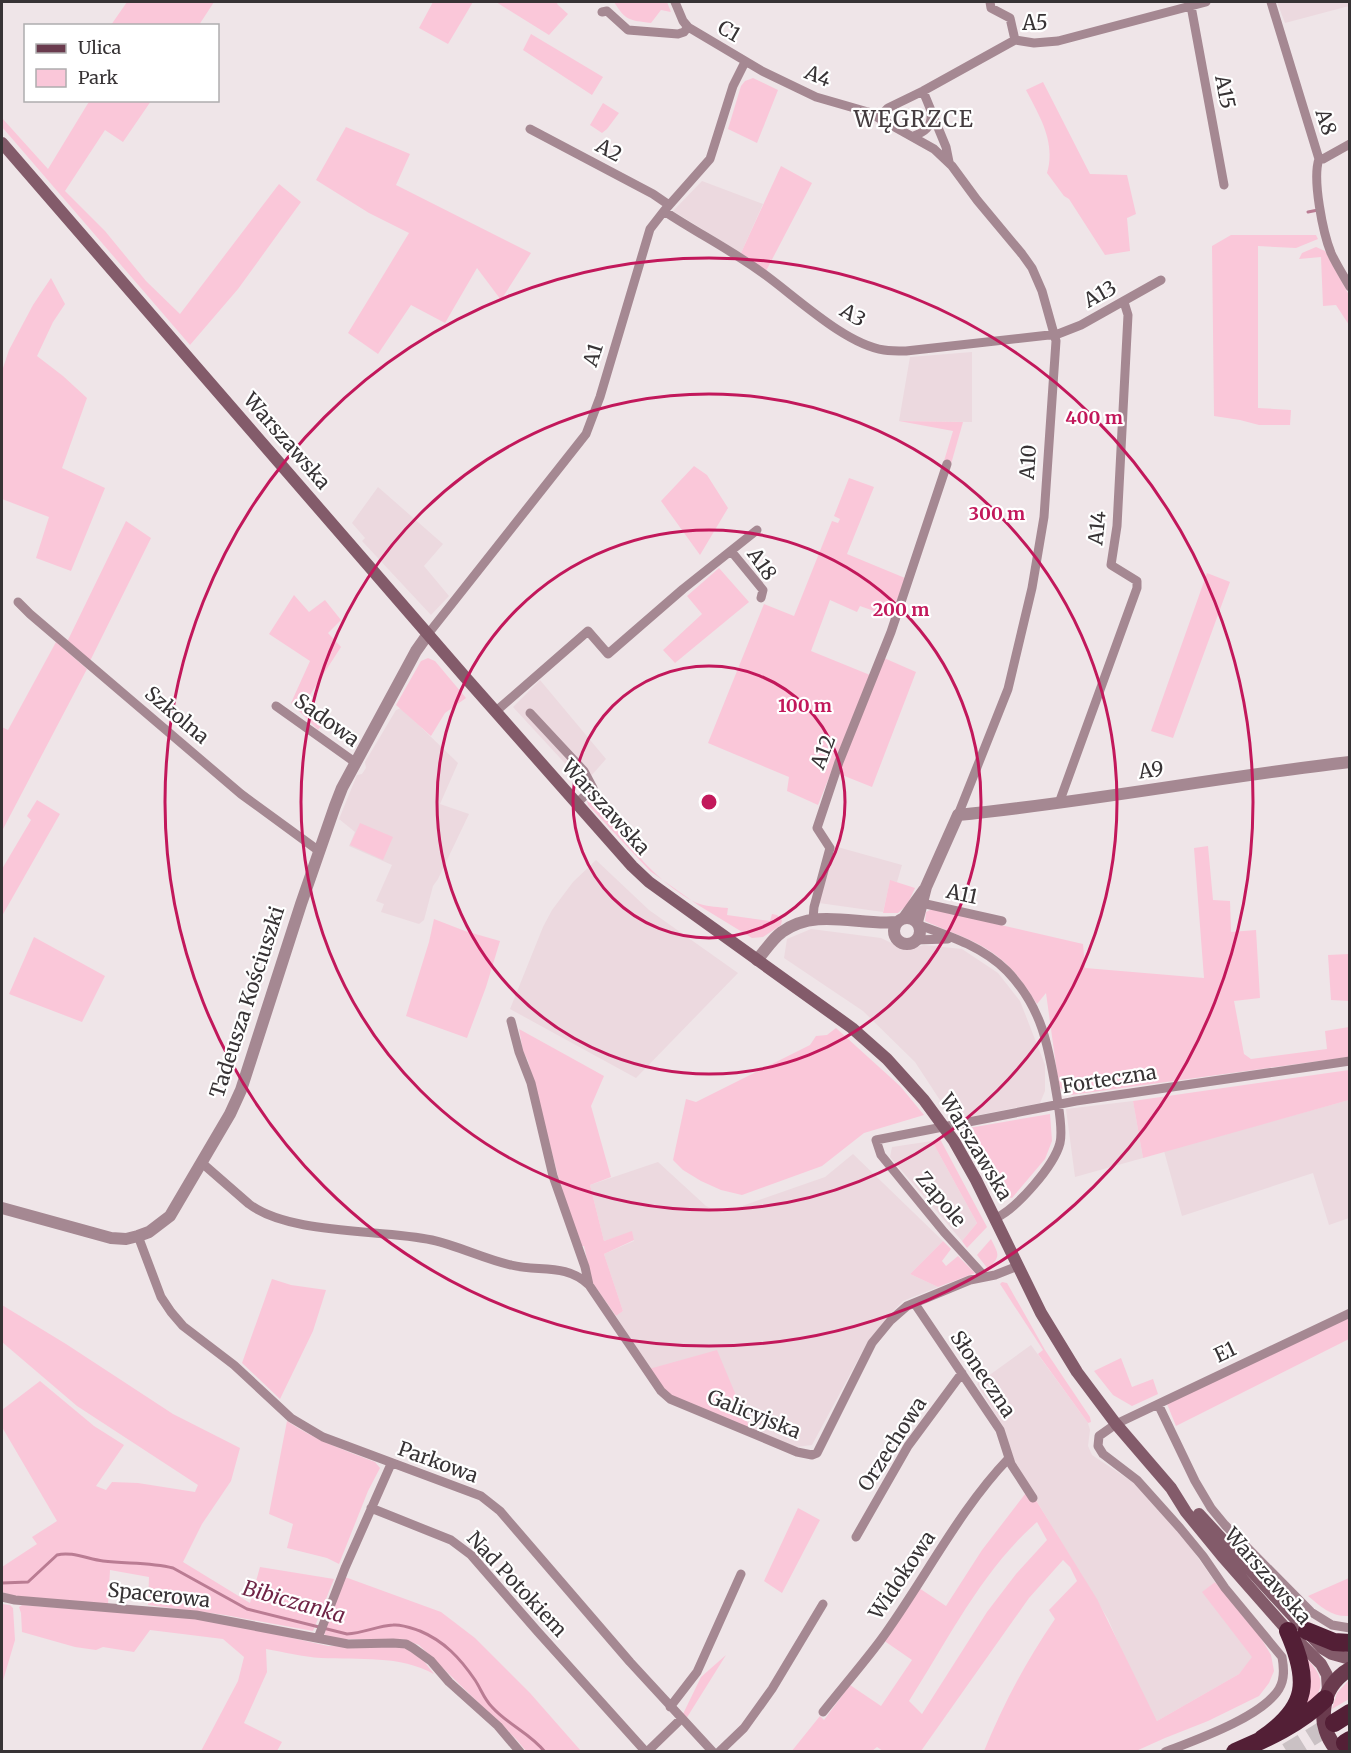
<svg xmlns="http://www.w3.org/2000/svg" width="1351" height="1753" viewBox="0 0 1351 1753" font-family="Merriweather,serif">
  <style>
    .built { fill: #ecd9df }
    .green { fill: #fac7d9; fill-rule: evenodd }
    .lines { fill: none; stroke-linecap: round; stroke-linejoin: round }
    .stream { stroke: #ba7c93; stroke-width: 3 }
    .motorway-tunnel { stroke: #cac1c4; stroke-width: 18; stroke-dasharray: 18 9; stroke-linecap: butt }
    .minor { stroke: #a58892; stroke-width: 9 }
    .tertiary { stroke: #a58892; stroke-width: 12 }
    .secondary { stroke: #835b6a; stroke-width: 12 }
    .primary { stroke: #6a3b4e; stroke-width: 15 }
    .motorway { stroke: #531f36; stroke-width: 18 }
    .ring { fill: none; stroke: #c2185b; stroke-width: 3 }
    .labels { text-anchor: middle; stroke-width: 4.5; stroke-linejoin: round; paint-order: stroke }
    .street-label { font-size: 20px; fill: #373335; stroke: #fff }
    .water-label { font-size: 21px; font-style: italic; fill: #6f2446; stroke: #fff }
    .quarter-label { font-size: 22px; letter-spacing: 1.5px; fill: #443c3f; stroke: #fff }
    .centre { fill: #c2185b; stroke: #fff; stroke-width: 3 }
    .ring-label { font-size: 18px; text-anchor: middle; font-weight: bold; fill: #c2185b; stroke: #fff; stroke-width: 4.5; stroke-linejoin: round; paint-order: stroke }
  </style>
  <rect width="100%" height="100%" fill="#efe5e8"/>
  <!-- built -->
  <path class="built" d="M1277 2H1349V6L1285 23Z
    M702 181 763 204 741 253 673 211Z
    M972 352V422L899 421 910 357Z
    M378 487 443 544 424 566 449 596 431 615 362 541 365 538 352 523Z
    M540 680 606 759 584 784 513 707Z
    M401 708 458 763 440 804 469 814 438 879 433 886 424 920 419 924 381 912 384 904 376 901 392 865 349 846 355 832 339 819 357 775 362 774 366 768 365 762 396 710Z
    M834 846 902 865 897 882 890 881 883 912 819 903Z
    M596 860 649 910 738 973 636 1078 510 1009 543 927 552 910 573 882Z
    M811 929 881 938 906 950 924 945 962 949 998 973 1020 1001 1045 1065V1091L1040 1103 953 1120 915 1062 863 1011 784 958 787 939Z
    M1349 1100V1218L1329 1225 1313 1173 1182 1216 1164 1151Z
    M1133 1101 1143 1158 1075 1177 1066 1109Z
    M932 1141 977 1223 962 1241 890 1157 892 1147Z
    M853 1154 943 1241 910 1274 938 1287 903 1301 893 1311 868 1341 812 1445 796 1447 750 1429 649 1369 616 1316 623 1311 604 1254 634 1241 632 1232 604 1241 590 1185 658 1162 706 1206 722 1213 825 1177Z
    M1031 1345 1088 1423 1090 1430 1088 1446 1092 1455 1137 1485 1189 1545 1215 1582 1203 1592 1253 1657 1239 1674 1157 1721 1128 1665 1108 1619 1027 1485 1015 1462 1004 1429 977 1384Z"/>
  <!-- green -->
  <path class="green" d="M127 2H214L199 25H111Z
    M433 2H473L448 44 419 28Z
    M496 2H558L557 4 568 14 549 35Z
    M614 2H667L671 12 661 10 651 23C629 20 626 21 614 2Z
    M531 34 603 77 592 95 523 50Z
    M753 78 778 90 757 143 728 129 741 86 745 81Z
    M1043 82 1090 174 1127 175 1136 214 1127 218 1130 251 1105 255 1069 199 1064 196 1047 173C1056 142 1040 117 1026 90Z
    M90 100 151 101 123 142 105 130 65 191 105 231 146 281 180 314 279 184 301 202 238 289 190 345 2 127V118L48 169Z
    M603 103 619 113 607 129 602 133 590 125Z
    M346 127 410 154 396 185 531 253 501 300 477 268 445 323 411 305 378 354 348 333 409 233 369 213 316 180Z
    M781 166 812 183 766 271 741 253Z
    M1231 235H1316L1318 239 1296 248 1258 246V408L1291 410 1290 425H1259L1240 420 1214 416 1212 246Z
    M1316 247 1325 251 1349 295V325L1336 305 1323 306 1321 257 1299 259 1302 253Z
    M51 278 65 304 53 322 37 356 63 376 87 398 62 468 105 488 71 571 36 558 49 517 2 499V371L9 350 33 305Z
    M899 421 963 422 951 464 944 461 953 431Z
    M694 466 707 475 728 508 700 555 661 501Z
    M849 478 874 487 847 554 905 578 891 617 860 606 857 612 830 600 811 651 870 675 818 805 787 791 789 777 708 743 764 604 794 616 832 521 838 523 840 519 834 516Z
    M126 521 151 538 90 661 67 642Z
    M719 568 749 602 675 663 663 650 702 614 687 596Z
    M1207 573 1230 582 1173 738 1151 731Z
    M294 595 309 612 325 600 341 620 328 633 341 647 306 701 324 722 318 730 291 703 310 661 269 634Z
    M56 642 87 669 2 831V727L8 730Z
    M428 658 435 661 466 698 445 713 431 736 396 705 421 661Z
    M884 658 916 672 872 787 837 773Z
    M590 799 633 847C640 863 682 899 700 904 709 907 719 907 728 908L727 915 770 921 772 914 777 915 782 920 781 925 763 937 752 938 698 905 650 871 588 805 587 801Z
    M37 800 60 814 2 916V869L31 820 27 816Z
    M360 823 393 837 383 860 350 845Z
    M1208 846 1213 900 1230 901 1231 932 1256 930 1260 998 1234 1001 1244 1054 1251 1059 1327 1049 1325 1031 1349 1027V1057L1071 1095 1059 1087 1046 993 1037 1004C1027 989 1017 973 1003 961 981 941 951 933 925 921L926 912 932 909 1083 944 1085 968 1204 978 1194 848Z
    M890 880 915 888 907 905 898 913H883Z
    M434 919 465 931 500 941 486 987 467 1038 406 1016 429 942Z
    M34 937 105 976 82 1022 9 994Z
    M1349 954V1001L1331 1000 1328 955Z
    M836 1028 900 1086 924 1115 864 1133 822 1166 742 1195 721 1190 701 1181 683 1170 673 1160 686 1099 696 1102 810 1045 816 1036 827 1035Z
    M519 1029 604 1076 591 1106 611 1177 590 1185 604 1241 632 1231 634 1240 604 1254 623 1311 616 1316 592 1282 584 1246H582L563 1195 528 1061 523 1051Z
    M1349 1070V1100L1143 1158 1133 1101Z
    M1050 1114 1052 1141 1045 1159 1012 1198 997 1194C991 1169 967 1155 963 1129Z
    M940 1139 987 1227 967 1248 962 1241 977 1223 932 1141Z
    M991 1239C999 1255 1001 1256 988 1269L977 1255Z
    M943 1241 951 1249 942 1261 946 1266 958 1256 975 1273 938 1287 910 1274Z
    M272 1279 291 1285 326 1290 313 1331 280 1399 242 1363Z
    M1002 1282 1007 1283 1045 1350 1090 1417 1091 1422 1088 1423 1038 1354 1043 1350 1000 1284Z
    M2 1305 66 1344 173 1414 240 1448 231 1481 202 1524 183 1562 250 1603 260 1567 334 1579 313 1631 225 1615 148 1605 149 1577 110 1570 108 1604 14 1596 2 1592V1567L37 1544 32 1537 57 1521 2 1427V1410L40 1381 94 1426 124 1445 96 1486 106 1490 112 1482 138 1483 195 1492 198 1485 77 1406 2 1342Z
    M1349 1316V1339L1176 1426 1167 1404Z
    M717 1350 750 1429 671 1397 649 1369Z
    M1121 1358 1132 1387 1153 1379 1158 1394 1132 1406 1113 1395 1094 1371Z
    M287 1421C315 1440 344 1450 375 1462L380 1468 368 1491 339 1564 327 1558 287 1548 293 1524 269 1514Z
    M1029 1489 1097 1599 1157 1721 1239 1674 1252 1657 1202 1592 1215 1582 1261 1638 1271 1655 1274 1671 1269 1683 1259 1696 1208 1721 1165 1738 1136 1751H984C1003 1705 1026 1661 1055 1619L1049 1610 1077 1581 1070 1567 1063 1560 1029 1598 921 1751H883L877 1747 872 1751 791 1752 820 1716 824 1720 850 1685 881 1706 912 1660 883 1640 919 1588 946 1606 982 1550ZM1037 1522 1047 1540 1016 1574 987 1612 922 1714 909 1701C948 1640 982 1570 1037 1522Z
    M798 1508 820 1520 782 1593 764 1581Z
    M345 1577 441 1612 475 1638 530 1693 581 1751H526L516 1739 419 1645 402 1639H330L324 1634Z
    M1349 1578V1616C1332 1617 1321 1607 1308 1596Z
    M2 1604 10 1605 13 1608 15 1640 2 1684Z
    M22 1605 193 1618 240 1626 328 1646 406 1647 419 1655 434 1674C400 1655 359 1660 321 1658 303 1657 284 1652 266 1649L267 1672 244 1723 282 1742 277 1751H201L238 1681 244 1657 223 1639 150 1630 134 1652 103 1647 96 1650 75 1647 22 1632 21 1613 19 1607Z
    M1302 1653C1324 1677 1328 1685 1305 1711Z
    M726 1655 686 1719 683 1714 701 1677Z
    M1349 1680V1699L1332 1709 1337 1693Z"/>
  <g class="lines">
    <!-- stream -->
    <path class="stream" d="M1308 212 1318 210
      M2 1583 28 1582 57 1555C71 1551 88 1559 103 1561 126 1564 150 1562 173 1568L247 1609 347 1634C364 1633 377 1626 393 1625 402 1624 411 1628 420 1631 444 1641 460 1658 475 1680 481 1689 484 1699 492 1707 508 1725 530 1733 545 1752"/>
    <!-- motorway-tunnel -->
    <path class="motorway-tunnel" d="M1287 1752 1334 1723"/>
    <!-- minor -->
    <path class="minor" d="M675 2 683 21 688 27 762 71 816 97 868 112 934 149 952 166 977 200 1022 254 1032 268 1042 291 1056 341 1044 517 1032 588 1008 689 958 815
      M990 2 991 8 1010 18 1015 40
      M1271 2 1319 159C1312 179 1323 233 1331 253 1336 264 1343 275 1350 287
      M1191 6 1224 185
      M602 12 607 11 628 30 678 34 684 32 688 27
      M923 91 946 147 949 162
      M879 117 888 108 923 91 1015 40 1034 43 1058 41 1206 2
      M530 129 653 194 669 205
      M914 136C924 132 932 127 931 115
      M1319 159H1323L1350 144
      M664 211C694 231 727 248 757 269 791 292 843 344 884 350 891 351 899 351 906 351L1058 334 1081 325 1161 280
      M731 551 763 590 761 598
      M18 602 30 614 241 794 319 851
      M428 634 586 434 600 397 650 229 664 211 710 159 733 86 745 62
      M276 706 356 763
      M495 712 588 631 608 654 683 589 757 530
      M530 713 584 771 593 788 576 804
      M1059 803 1137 588V581L1111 565 1117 526 1128 315 1124 302
      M918 901 926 904 1002 921
      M813 919 814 907 830 848 817 828 839 762 891 632 947 464
      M919 925C950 936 983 947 1007 971 1043 1008 1049 1049 1057 1097 1059 1110 1063 1130 1060 1143 1054 1166 1017 1208 996 1218
      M915 940 948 939
      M511 1021 519 1052 531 1083 553 1176 585 1267 589 1285
      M202 1163 249 1204C290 1235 381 1229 432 1240 459 1246 484 1259 511 1265 539 1272 566 1263 589 1285L661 1391 670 1399 797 1452 812 1455 817 1453 872 1343 891 1320 907 1306 970 1280 995 1275 1018 1266
      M138 1236 161 1297 171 1312 183 1326 234 1365 291 1418 323 1437 481 1496 500 1511 630 1662 713 1752
      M985 1277 944 1232 881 1155 876 1140 1076 1101 1350 1061
      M915 1304 1000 1430 1011 1464 1033 1498
      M1158 1404 1195 1481 1211 1508 1225 1525 1311 1612 1332 1625 1350 1628
      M371 1508 451 1540 471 1555 538 1632 646 1752
      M856 1537 908 1446 962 1373
      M2 1597 15 1600 196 1615 348 1644 393 1643 406 1644 413 1648 431 1661 449 1682 498 1726 520 1752
      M318 1638 345 1568 391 1464
      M670 1707 697 1672 741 1574
      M823 1712C842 1688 862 1665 880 1641 924 1581 958 1511 1009 1458
      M647 1752 681 1719
      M719 1752 744 1728 772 1689 823 1604
      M1165 1752C1196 1740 1262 1717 1279 1689 1285 1679 1284 1668 1282 1657L1225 1588 1203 1556 1180 1528 1137 1480 1103 1454 1098 1446 1099 1436 1116 1424 1350 1313"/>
    <!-- tertiary -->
    <path class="tertiary" d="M894 931a13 13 0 1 1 26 0a13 13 0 1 1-26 0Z
      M904 918 924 890
      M917 922 926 887 958 815C1089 802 1218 777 1350 762
      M757 960C765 951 772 939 782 932 816 907 859 926 897 922
      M2 1208 111 1238 126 1239 138 1236 149 1232 170 1216 230 1114 241 1090 301 904 335 806 342 788 416 651 428 634"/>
    <!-- secondary -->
    <path class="secondary" d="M2 143 465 677 632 866 649 882 852 1028 887 1059 924 1100 954 1141 976 1180 1041 1313 1077 1372 1116 1424 1171 1488 1186 1512 1222 1556 1288 1631 1321 1664 1327 1675 1328 1692
      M1199 1514 1322 1648 1332 1654 1350 1659"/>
    <!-- primary -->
    <path class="primary" d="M1339 1752C1315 1726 1319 1687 1350 1669"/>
    <!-- motorway -->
    <path class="motorway" d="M1307 1631 1334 1642 1350 1643
      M1334 1723 1350 1713
      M1262 1739C1309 1707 1310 1681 1288 1631
      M1345 1743 1350 1740
      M1235 1752C1268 1738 1299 1724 1325 1699"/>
  </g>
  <!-- distance rings -->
  <g class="ring">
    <circle cx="709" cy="802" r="136"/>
    <circle cx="709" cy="802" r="272"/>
    <circle cx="709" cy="802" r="408"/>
    <circle cx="709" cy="802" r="544"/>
  </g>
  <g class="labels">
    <!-- street labels -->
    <g class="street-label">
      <text x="1035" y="30">A5</text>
      <text transform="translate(729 31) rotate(30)" y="7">C1</text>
      <text transform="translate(818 76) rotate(22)" y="7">A4</text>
      <text transform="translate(1225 92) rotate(79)" y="7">A15</text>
      <text transform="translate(1326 122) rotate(72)" y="7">A8</text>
      <text transform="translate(609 150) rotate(28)" y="7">A2</text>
      <text transform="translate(1100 294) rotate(-29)" y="7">A13</text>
      <text transform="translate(853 315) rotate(31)" y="7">A3</text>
      <text transform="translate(593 355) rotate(-73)" y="7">A1</text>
      <text transform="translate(287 441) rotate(49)" y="7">Warszawska</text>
      <text transform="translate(1028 462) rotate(-86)" y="7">A10</text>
      <text transform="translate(1097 528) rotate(-84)" y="7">A14</text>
      <text transform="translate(762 564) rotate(55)" y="7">A18</text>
      <text transform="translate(177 715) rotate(40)" y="7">Szkolna</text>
      <text transform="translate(327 720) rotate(36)" y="7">Sadowa</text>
      <text transform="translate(823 752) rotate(-69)" y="7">A12</text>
      <text transform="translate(1151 770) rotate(-8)" y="7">A9</text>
      <text transform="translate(606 807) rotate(48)" y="7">Warszawska</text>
      <text transform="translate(962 894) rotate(12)" y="7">A11</text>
      <text transform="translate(247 1002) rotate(-72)" y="7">Tadeusza Kościuszki</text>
      <text transform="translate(1109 1079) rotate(-9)" y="7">Forteczna</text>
      <text transform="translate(976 1147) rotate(59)" y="7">Warszawska</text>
      <text transform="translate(941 1199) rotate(50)" y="7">Zapole</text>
      <text transform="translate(1225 1352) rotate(-25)" y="7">E1</text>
      <text transform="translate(983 1374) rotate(56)" y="7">Słoneczna</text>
      <text transform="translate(754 1414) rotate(22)" y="7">Galicyjska</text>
      <text transform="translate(892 1444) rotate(-57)" y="7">Orzechowa</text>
      <text transform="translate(438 1462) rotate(20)" y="7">Parkowa</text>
      <text transform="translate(902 1575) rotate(-56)" y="7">Widokowa</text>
      <text transform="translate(1268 1576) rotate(49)" y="7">Warszawska</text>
      <text transform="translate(517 1584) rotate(47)" y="7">Nad Potokiem</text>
      <text transform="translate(159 1595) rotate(6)" y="7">Spacerowa</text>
    </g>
    <!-- water labels -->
    <g class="water-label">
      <text transform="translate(294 1602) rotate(16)" y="7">Bibiczanka</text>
    </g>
    <!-- quarter labels -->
    <g class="quarter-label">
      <text x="914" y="127">WĘGRZCE</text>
    </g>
  </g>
  <circle cx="709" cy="802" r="9" class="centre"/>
  <g class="ring-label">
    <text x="1094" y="424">400 m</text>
    <text x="997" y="520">300 m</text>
    <text x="901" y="616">200 m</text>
    <text x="805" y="712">100 m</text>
  </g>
  <!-- border -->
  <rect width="1351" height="1753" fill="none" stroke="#373335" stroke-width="6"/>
  <!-- legend -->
  <rect x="24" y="24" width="195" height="78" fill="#ffffff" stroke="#afadae" stroke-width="1.5"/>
  <rect x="36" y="44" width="30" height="9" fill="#6a3b4e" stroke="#afadae" stroke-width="1.5"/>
  <text x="78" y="54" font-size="18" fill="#373335">Ulica</text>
  <rect x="36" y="69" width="30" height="18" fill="#fac7d9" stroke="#afadae" stroke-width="1.5"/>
  <text x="78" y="84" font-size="18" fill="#373335">Park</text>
</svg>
